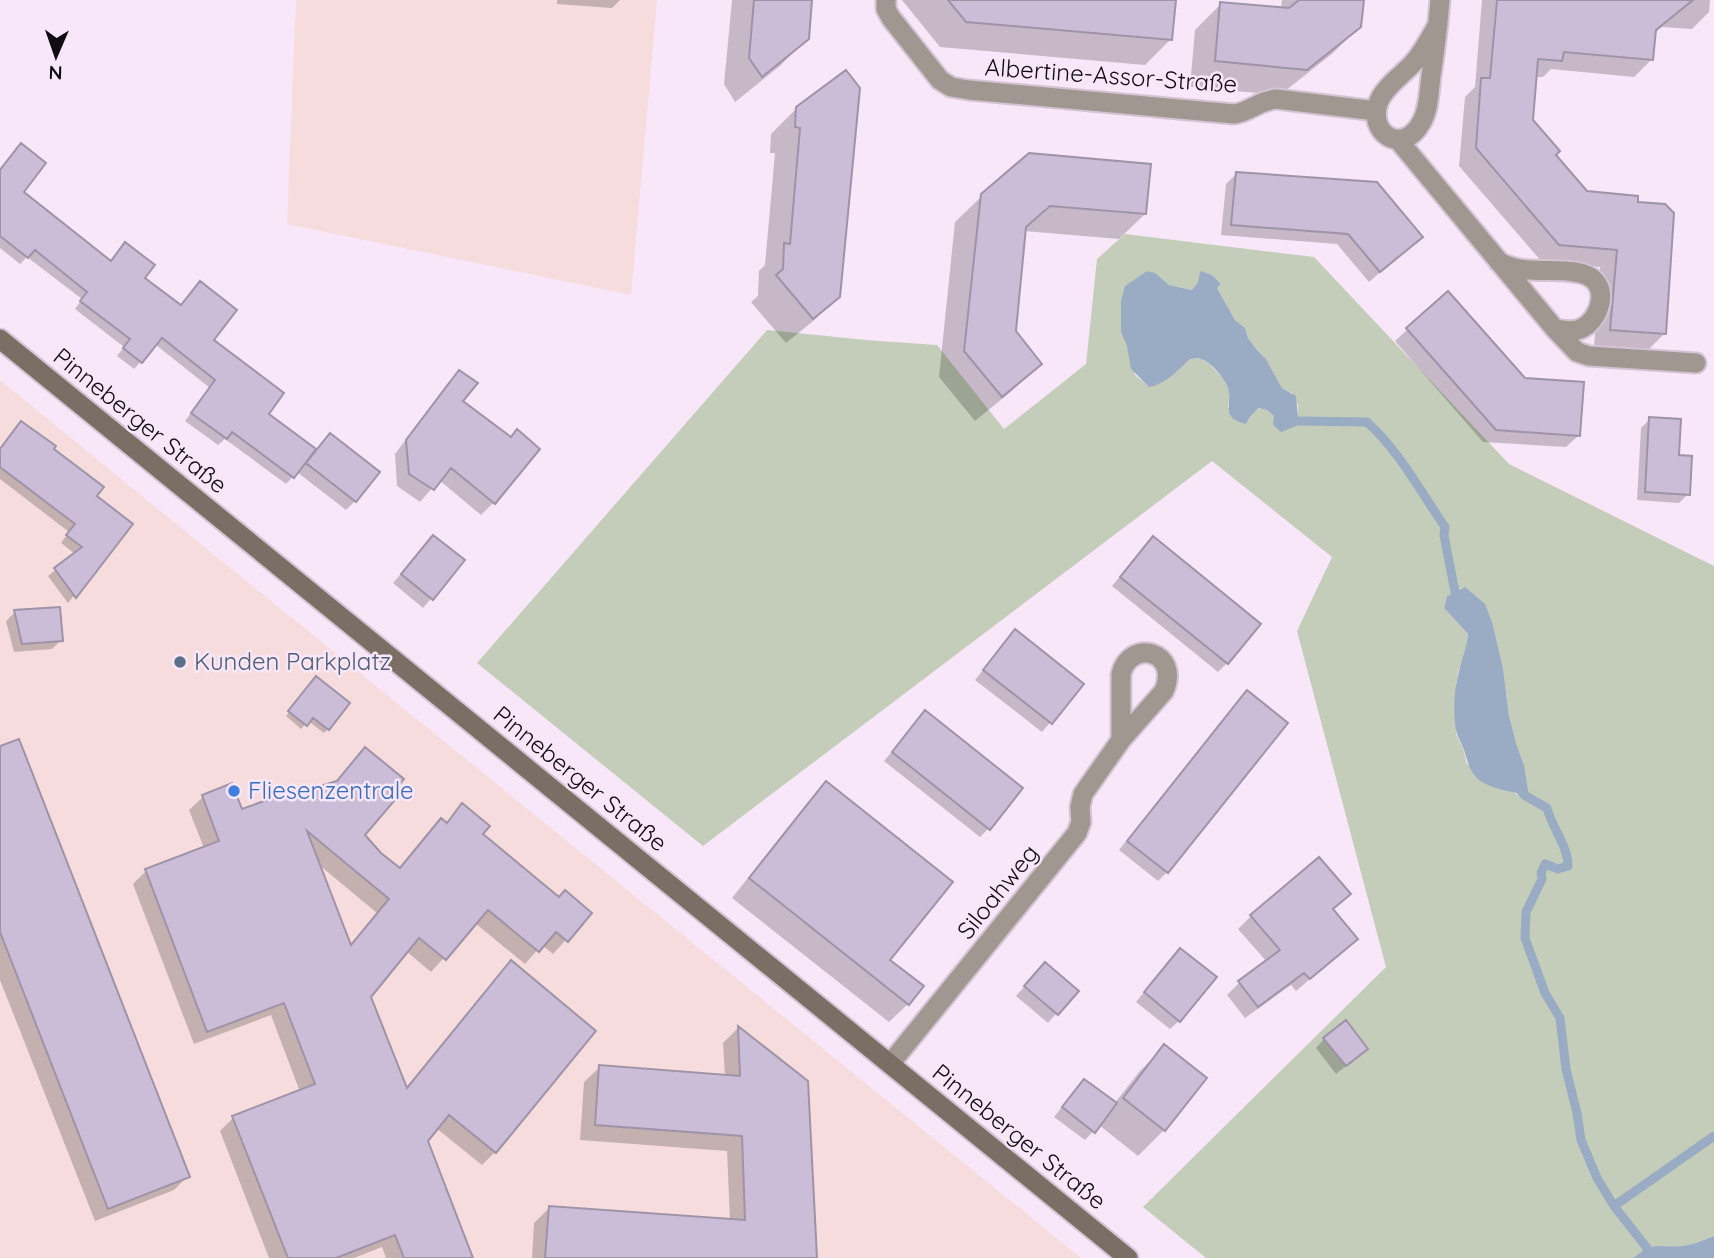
<svg xmlns="http://www.w3.org/2000/svg" width="1714" height="1258" viewBox="0 0 1714 1258" font-family="Quicksand,sans-serif">
  <style>
    .industrial { fill: #f7dcdd }
    .green { fill: #c3cdb9; fill-rule: evenodd }
    .water { fill: #9aacc4 }
    .shadow { fill: #0003; fill-rule: evenodd }
    .lines { fill: none; stroke-linecap: round; stroke-linejoin: round }
    .stream { stroke: #9aacc4; stroke-width: 9 }
    .building { fill: #cbbdd8; stroke: #9e93a7; stroke-width: 2; fill-rule: evenodd }
    .minor-casing { stroke: #d3c4d4; stroke-width: 23 }
    .secondary-casing { stroke: #d3c4d4; stroke-width: 23 }
    .minor { stroke: #a09791; stroke-width: 19 }
    .secondary { stroke: #7a6e65; stroke-width: 19 }
    .service-dot { fill: #5c6f8a; stroke: #f8e7f9; stroke-width: 2.5 }
    .shop-dot { fill: #3f7fe0; stroke: #f8e7f9; stroke-width: 2.5 }
    .labels { text-anchor: middle; stroke-width: 5; stroke-linejoin: round; paint-order: stroke }
    .street-label { font-size: 24px; fill: #110c12; stroke: #f8e7f9 }
    .service-label { font-size: 24px; fill: #4e5e75; stroke: #f8e7f9; text-anchor: start }
    .shop-label { font-size: 24px; fill: #366cbe; stroke: #f8e7f9; text-anchor: start }
  </style>
  <rect width="100%" height="100%" fill="#f8e7f9"/>
  <!-- industrial -->
  <path class="industrial" d="M296 0H657L631 295 287 224Z
    M0 380 165 515 1081 1258H0Z"/>
  <!-- green -->
  <path class="green" d="M1125 234 1314 257 1509 464 1714 566V1236C1704 1240 1692 1245 1681 1246 1654 1248 1657 1240 1633 1258H1206L1143 1207 1386 967 1297 631 1332 557 1212 461 703 846 477 663 767 330 866 340 937 345 1004 429 1086 364 1097 259ZM1147 271 1155 274 1169 285 1192 290 1198 282 1200 272 1212 275 1221 284 1217 288 1235 320 1245 328 1248 338 1257 350 1266 359 1282 388 1292 393 1298 405V417L1296 426 1274 416 1267 410 1257 408 1249 418 1228 408 1230 390 1222 377 1208 363 1202 359H1190C1179 370 1164 385 1148 386L1135 375 1127 345 1121 332ZM1465 587 1493 625 1503 668 1509 716 1517 746 1524 765V795L1516 794 1467 764 1463 748 1456 734V685L1458 672 1466 649 1468 634 1444 608 1447 596Z"/>
  <!-- water -->
  <path class="water" d="M1147 271 1155 273 1169 285 1192 290 1198 282 1200 271 1212 275 1221 284 1217 288 1235 320 1245 328 1248 338 1257 350 1266 359 1282 388 1296 396 1298 417 1296 426 1281 432 1273 425 1274 416 1267 410 1258 408 1249 418 1246 424C1219 418 1233 403 1228 388 1226 380 1210 361 1201 359 1198 358 1194 359 1190 359 1179 370 1164 385 1149 387L1131 369 1127 346 1121 332V301L1125 286Z
    M1465 587 1485 604 1493 625 1503 668 1509 716 1517 746 1524 765 1529 797C1514 791 1497 791 1482 782 1470 774 1468 763 1464 750 1462 743 1457 737 1456 730 1453 712 1454 689 1459 671 1462 658 1467 647 1468 634L1444 608 1447 596Z
    M1714 1236V1258H1633C1657 1240 1654 1248 1681 1246 1692 1245 1704 1240 1714 1236Z"/>
  <!-- shadow -->
  <path class="shadow" d="M557 0H620L612 8 557 4Z
    M732 0H810L807 38 781 65 735 102 724 84Z
    M902 0H1174L1171 39 1145 65 940 47Z
    M1282 0H1362L1360 26 1333 53 1280 95 1190 87 1195 30 1221 4 1281 10Z
    M1482 0H1710L1709 12 1692 29 1662 27 1654 33 1652 59 1634 77 1551 69 1543 77H1535L1532 120 1553 155 1586 193 1664 334 1647 351 1594 347 1600 267 1542 262 1459 166 1465 97 1475 87Z
    M797 108 839 296 812 322 786 343 751 302 758 296 759 271 765 265 775 153H770L771 134Z
    M0 171 21 192 110 262 142 278 211 340 266 415 316 451 378 472 355 501 346 510 297 472 286 484 225 439 218 445 185 421 210 388 156 345 134 369 117 356 124 347 75 309 82 299 27 257 20 264 0 248Z
    M1237 173 1420 237 1369 282 1337 244 1221 235 1226 184Z
    M982 196 1145 214 1119 239 1024 231 1014 332 1040 364 1014 389 975 421 939 377 955 222Z
    M1408 329 1524 380 1579 435 1566 447 1483 442 1395 341Z
    M459 372 460 401 510 438 538 449 493 503 481 515 439 480 420 502 397 486 395 454 447 384Z
    M1650 419 1677 457 1688 494 1679 503 1637 500 1641 428Z
    M21 423 51 449 95 496 131 524 68 603 48 576 75 554 61 543 69 532 0 479V449Z
    M425 546 463 561 423 608 393 583Z
    M1144 547 1227 663 1218 672 1112 586Z
    M15 612 61 640 52 649 14 652 6 621Z
    M1007 640 1082 684 1042 732 975 680Z
    M312 683 328 729 324 733 308 721 301 729 286 716Z
    M1238 702 1286 723 1167 872 1158 881 1119 850Z
    M925 712 988 829 980 837 884 761Z
    M0 748 188 1176 174 1190 95 1221 0 980Z
    M365 749 363 835 380 854 398 869 428 833 441 820 445 824 463 806 481 835 558 899 590 913 553 954 542 945 525 964 475 923 431 972 406 951 369 997 405 1089 498 976 511 962 593 1031 495 1152 482 1165 436 1128 426 1141 471 1258H386L382 1247 354 1258H269L220 1131 233 1118 300 1092 271 1015 194 1044 133 884 146 871 204 848 189 810 203 797 231 786 241 812 335 783ZM318 864 377 913 350 947Z
    M826 784 888 960 908 1004 889 1022 732 898 808 802Z
    M1319 859 1343 951 1296 991 1291 985 1245 1018 1227 995 1240 982 1267 962 1238 929 1251 916Z
    M1171 959 1179 1021 1170 1029 1136 1002Z
    M1036 973 1076 991 1048 1023 1016 996Z
    M738 1028 806 1082 816 1258H532L534 1223 549 1208 730 1221 727 1151 580 1140 584 1082 600 1067 725 1076 723 1043Z
    M1324 1039 1357 1057 1336 1074 1316 1048Z
    M1164 1047 1204 1078 1164 1130 1138 1156 1099 1125 1085 1140 1054 1117 1075 1090 1084 1081 1114 1104 1139 1072Z"/>
  <g class="lines">
    <!-- stream -->
    <path class="stream" d="M1297 421 1367 422C1400 452 1420 491 1445 527L1444 535 1455 592 1459 601
      M1518 786 1524 795 1547 808C1552 828 1568 846 1568 866L1558 869 1545 864 1541 873 1542 879 1526 912 1525 938 1545 993 1560 1018 1566 1069 1577 1113 1581 1140 1597 1178 1614 1206 1647 1248 1646 1258
      M1614 1206 1714 1136"/>
  </g>
  <!-- building -->
  <path class="building" d="M754 0H812L809 39 762 77 749 58Z
    M948 0H1176L1172 40 966 22Z
    M1299 0H1364L1361 27 1307 70 1215 61 1220 2 1289 8Z
    M1497 0H1693L1656 30 1653 60 1564 52 1562 61 1538 59 1533 120 1560 151 1556 155 1587 191 1638 196V202L1665 204 1674 213 1666 334 1610 330 1617 250 1559 245 1476 148 1481 78H1490Z
    M846 70 860 88 840 297 813 319 776 275 783 269 784 243 790 244 800 128 795 127 796 107Z
    M21 143 46 163 24 192 111 261 125 242 155 265 145 278 181 305 200 281 237 310 214 340 284 393 269 414 316 449 294 478 232 432 227 439 191 413 215 380 162 338 142 363 123 348 130 339 80 301 87 292 35 250 28 258 0 236V170Z
    M1029 153 1151 164 1146 214 1050 206 1026 227 1016 331 1042 364 1002 397 964 351 981 194Z
    M1236 172 1377 182 1423 237 1380 272 1348 234 1231 225Z
    M1448 291 1525 378 1584 382 1580 436 1496 430 1406 328Z
    M459 370 478 383 463 401 511 437 517 429 540 449 495 504 451 468 434 490 409 474 406 440Z
    M1649 417 1681 419 1679 455 1692 456 1690 495 1645 492Z
    M21 421 56 446 54 449 104 487 97 496 133 524 76 598 54 568 82 547 66 535 75 524 0 467V449Z
    M330 433 380 472 356 502 306 463Z
    M433 535 465 560 433 600 401 574Z
    M1153 536 1261 624 1228 664 1120 577Z
    M60 607 63 641 22 644 14 610Z
    M1015 629 1084 684 1052 724 983 670Z
    M316 676 350 703 329 730 313 718 307 726 288 711Z
    M1247 690 1288 723 1168 873 1127 841Z
    M925 710 1023 788 990 830 892 752Z
    M19 739 190 1177 108 1209 0 932V746Z
    M365 747 404 779 395 790 400 794 365 835 381 853 400 868 441 818 447 823 462 803 490 826 483 834 559 897 565 890 592 913 568 942 556 932 539 952 488 910 446 960 419 938 371 997 407 1088 511 960 596 1031 496 1153 449 1115 428 1141 473 1258H404L395 1235 336 1258H288L232 1116 315 1084 284 1003 207 1032 145 869 219 841 202 795 232 783 242 809 292 791 293 794 337 781ZM307 831 389 899 351 945Z
    M826 781 953 882 890 960 924 986 909 1005 749 878Z
    M1319 857 1351 894 1333 909 1358 939 1310 979 1304 973 1258 1007 1238 981 1280 950 1250 915Z
    M1180 948 1217 977 1180 1022 1144 992Z
    M1045 962 1079 991 1058 1015 1024 986Z
    M1346 1020 1368 1049 1346 1066 1323 1038Z
    M738 1026 808 1081 817 1258H545L549 1206 745 1220 742 1136 595 1125 599 1065 740 1076Z
    M1164 1044 1207 1078 1165 1131 1123 1098Z
    M1084 1079 1117 1103 1095 1133 1062 1107Z"/>
  <g class="lines">
    <!-- minor casing -->
    <g class="minor-casing">
      <path id="minor" d="M886 0V9L891 18 940 80 951 87 969 90 1234 114C1250 112 1258 101 1276 99L1376 111
        M1438 24C1431 37 1424 50 1415 61 1404 74 1386 85 1379 101 1366 132 1402 157 1421 123 1429 110 1429 91 1431 76 1435 50 1438 25 1440 0
        M1399 141 1555 329 1577 352 1589 356 1696 363
        M1499 262C1509 267 1520 270 1531 270 1548 272 1583 267 1595 281 1609 297 1595 326 1577 330 1569 332 1561 330 1555 329
        M890 1064 1077 833 1081 822 1080 807 1083 794 1121 740 1164 691C1181 651 1130 638 1121 674V740"/>
    </g>
    <!-- secondary casing -->
    <g class="secondary-casing">
      <path id="secondary" d="M0 339 1128 1258"/>
    </g>
    <!-- minor -->
    <use href="#minor" class="minor"/>
    <!-- secondary -->
    <use href="#secondary" class="secondary"/>
  </g>
  <!-- markers -->
  <circle class="service-dot" cx="180" cy="662" r="7"/>
  <circle class="shop-dot" cx="234" cy="791" r="7"/>
  <g class="labels">
    <!-- street labels -->
    <g class="street-label">
      <text transform="translate(1111 76) rotate(4)" y="8">Albertine-Assor-Straße</text>
      <text transform="translate(140 421) rotate(39)" y="8">Pinneberger Straße</text>
      <text transform="translate(580 779) rotate(39)" y="8">Pinneberger Straße</text>
      <text transform="translate(998 892) rotate(-51)" y="8">Siloahweg</text>
      <text transform="translate(1019 1137) rotate(39)" y="8">Pinneberger Straße</text>
    </g>
    <!-- service labels -->
    <g class="service-label">
      <text x="194" y="670">Kunden Parkplatz</text>
    </g>
    <!-- shop labels -->
    <g class="shop-label">
      <text x="248" y="799">Fliesenzentrale</text>
    </g>
  </g>
  <!-- north arrow -->
  <g transform="translate(56 56) rotate(182)" stroke="#f8e7f9" stroke-width="5" paint-order="stroke">
  <path d="M0-5L12 26L0 18L-12 26Z" fill="#110c12"/>
  <text y="-10" font-size="19" font-weight="bold" text-anchor="middle" fill="#110c12">N</text>
  </g>
</svg>
